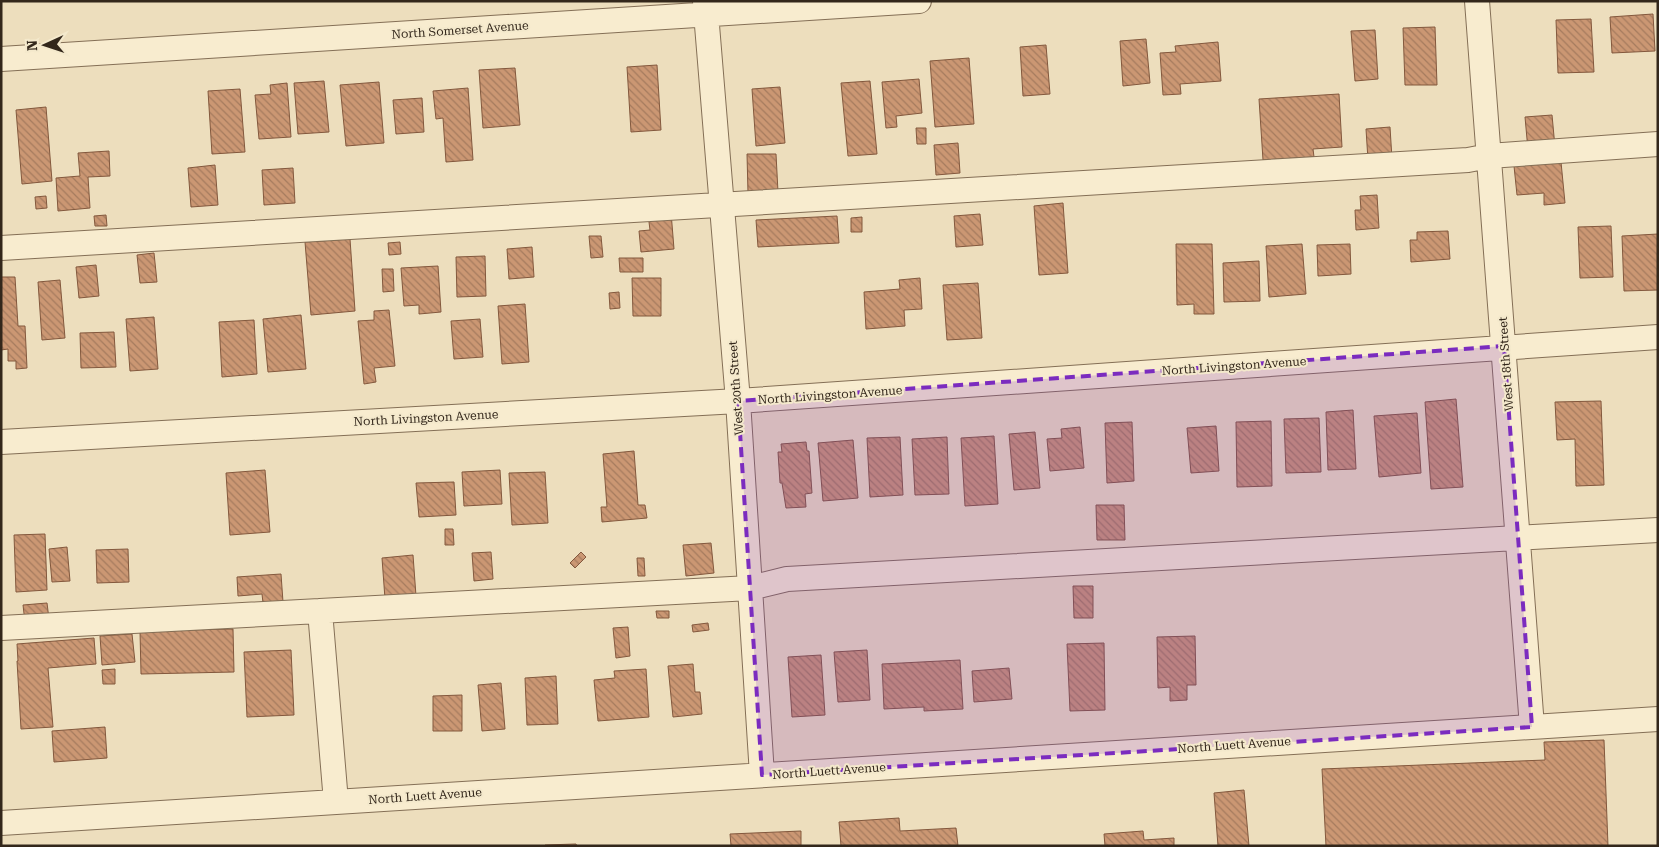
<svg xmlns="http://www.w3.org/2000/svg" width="1659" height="847" viewBox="0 0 1659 847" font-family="'Roboto Serif',serif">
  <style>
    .building { fill: url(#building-back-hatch); stroke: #83583d }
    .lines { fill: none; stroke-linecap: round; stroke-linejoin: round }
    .minor-casing { stroke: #846f56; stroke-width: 26 }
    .minor { stroke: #f8eccf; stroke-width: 24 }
    .marked { fill: #7b2cbf; fill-opacity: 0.2; stroke: #7b2cbf; stroke-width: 4; stroke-dasharray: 10 6; stroke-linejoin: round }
    .labels { text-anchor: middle; stroke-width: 4; stroke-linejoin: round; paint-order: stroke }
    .street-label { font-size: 12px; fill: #33271b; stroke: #f4e9cc }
  </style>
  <defs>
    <pattern id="building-back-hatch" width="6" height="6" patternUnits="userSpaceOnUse" patternTransform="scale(1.25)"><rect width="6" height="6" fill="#cb9773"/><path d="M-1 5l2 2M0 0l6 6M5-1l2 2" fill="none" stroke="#a57b5e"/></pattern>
  </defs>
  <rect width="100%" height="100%" fill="#eddebd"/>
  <!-- building -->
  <path class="building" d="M1653 14 1655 51 1612 53 1610 17Z
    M1591 19 1594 72 1558 73 1556 20Z
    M1435 27 1437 85H1405L1403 28Z
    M1375 30 1378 79 1355 81 1351 31Z
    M1146 39 1150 83 1123 86 1120 41Z
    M1218 42 1221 81 1180 84 1181 94 1163 95 1160 53 1176 52 1175 46Z
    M1046 45 1050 94 1023 96 1020 47Z
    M969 58 974 124 935 127 930 61Z
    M657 65 661 130 631 132 627 67Z
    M515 68 520 125 483 128 479 70Z
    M919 79 922 113 896 116 897 127 886 128 882 82Z
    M324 81 329 132 298 134 294 83Z
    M870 81 877 154 848 156 841 83Z
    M379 82 384 143 346 146 340 85Z
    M287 83 291 137 259 139 255 95 271 94 270 85Z
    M780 87 785 143 756 146 752 89Z
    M468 88 473 160 446 162 443 118 436 119 433 91Z
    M240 89 245 152 212 154 208 91Z
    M1339 94 1342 147 1313 149 1314 157 1263 160 1259 99Z
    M422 98 424 132 396 134 393 100Z
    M46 107 52 181 22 184 16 110Z
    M1552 115 1555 147 1528 150 1525 117Z
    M1390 127 1392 159 1368 160 1366 129Z
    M916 128H926V144H917Z
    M958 143 960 173 936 175 934 145Z
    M109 151 110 176 88 177 90 208 58 211 56 178 80 176 78 153Z
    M747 154H776L778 192 748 193Z
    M1561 162 1565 203 1544 205V193L1517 195 1514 166Z
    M215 165 218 205 191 207 188 168Z
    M293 168 295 203 264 205 262 170Z
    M1377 195 1379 228 1356 230 1355 210H1361L1360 196Z
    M46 196 47 208 36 209 35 197Z
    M1063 203 1068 273 1039 275 1034 206Z
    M671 212 674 249 641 252 639 231 650 230 648 214Z
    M980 214 983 245 956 247 954 216Z
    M106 215 107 226H95L94 216Z
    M837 216 839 243 758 247 756 220Z
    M862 217V232H851V218Z
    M1611 226 1613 277 1580 278 1578 227Z
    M1448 231 1450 259 1411 262 1410 240H1417V232Z
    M1658 234V290L1624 291 1622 236Z
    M589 236H601L603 257 591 258Z
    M350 239 355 311 311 315 305 242Z
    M400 242 401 254 389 255 388 243Z
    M1176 244H1212L1214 314H1194V304L1177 305Z
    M1302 244 1306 294 1269 297 1266 246Z
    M1350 244 1351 274 1318 276 1317 245Z
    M532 247 534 277 509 279 507 249Z
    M154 253 157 282 140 283 137 255Z
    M485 256 486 296 457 297 456 257Z
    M619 258H643V272H620Z
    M1259 261 1260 301 1224 302 1223 263Z
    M96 265 99 296 79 298 76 267Z
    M438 266 441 312 419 314V305L404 306 401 268Z
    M382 269H393L394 291 383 292Z
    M1 277H15L18 326H25L27 368 16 369V361H8V349L1 350Z
    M632 278H661V316H633Z
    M920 278 922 309 904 310 905 326 866 329 864 292 900 289 899 280Z
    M60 280 65 338 42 340 38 282Z
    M978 283 982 338 947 340 943 285Z
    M619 292 620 308 610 309 609 293Z
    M525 304 529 362 502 364 498 306Z
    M389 310 395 366 374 368 376 382 364 384 358 321 374 320V311Z
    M301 315 306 369 268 372 263 319Z
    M154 317 158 369 130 371 126 319Z
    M480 319 483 357 454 359 451 321Z
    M254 320 257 374 222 377 219 322Z
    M114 332 116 367 81 368 80 333Z
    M1456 399 1463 487 1431 489 1425 402Z
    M1601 401 1604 485 1576 486 1575 439 1557 440 1555 402Z
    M1353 410 1356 469 1328 470 1326 412Z
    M1417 413 1421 473 1379 477 1374 416Z
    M1319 418 1321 472 1286 473 1284 419Z
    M1271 421 1272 486 1237 487 1236 422Z
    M1132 422 1134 481 1107 483 1105 423Z
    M1216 426 1219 471 1191 473 1187 428Z
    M1080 427 1084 468 1050 471 1047 439 1062 438 1061 429Z
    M1035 432 1040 488 1014 490 1009 434Z
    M994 436 998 504 965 506 961 438Z
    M900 437 903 495 870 497 867 438Z
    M947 437 949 494 915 495 912 439Z
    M853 440 858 498 823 501 818 443Z
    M806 442 807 451H809L812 493 805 494 806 507 786 508 782 483H780L778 452H782L781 444Z
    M634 451 638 505H645L647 518 602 522 601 507H607L603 454Z
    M265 470 270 532 230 535 226 473Z
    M500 470 502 504 464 506 462 472Z
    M545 472 548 523 512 525 509 473Z
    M454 482 456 515 419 517 416 483Z
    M1096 505H1124L1125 540H1097Z
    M445 529H453L454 545H445Z
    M45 534 47 590 16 592 14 535Z
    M711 543 714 573 686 576 683 545Z
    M67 547 70 581 52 582 49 549Z
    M128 549 129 582 97 583 96 550Z
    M491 552 493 579 474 581 472 553Z
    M581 552 586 557 575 568 570 563Z
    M413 555 416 596 385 599 382 558Z
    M637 558H644L645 576H638Z
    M281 574 283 602 263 603 262 594 238 596 237 577Z
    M1073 586H1093V618H1074Z
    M47 603 49 619 25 622 23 605Z
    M656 611H669V618H657Z
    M708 623 709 630 693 632 692 625Z
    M628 627 630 656 616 658 613 628Z
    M233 629 234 672 141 674 140 631Z
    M132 634 135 662 102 665 100 636Z
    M1195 636 1196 685H1187V700L1170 701V687L1158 688 1157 637Z
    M94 638 96 664 48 668 53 727 21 729 17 661H18L17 644Z
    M1104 643 1105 710 1070 711 1067 644Z
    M291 650 294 715 247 717 244 652Z
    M867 650 870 700 838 702 834 652Z
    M821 655 825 715 792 717 788 657Z
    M960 660 963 709 924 711V707L884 709 882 664Z
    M693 664 695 692H700L702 714 673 717 668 666Z
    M1009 668 1012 699 974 702 972 671Z
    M115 669V684H103L102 670Z
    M646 669 649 717 598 721 594 680 615 678 614 671Z
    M556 676 558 724 527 725 525 678Z
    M501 683 505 729 482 731 478 685Z
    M462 695V731H433V696Z
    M105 727 107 758 54 762 52 731Z
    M1604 740 1608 846H1326L1322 769 1545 760 1544 742Z
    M1244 790 1249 846H1218L1214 793Z
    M899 818 900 831 956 828 958 846H841L839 822Z
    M801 831V846H731L730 834Z
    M1143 831 1144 840 1174 838V846H1105L1104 834Z
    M576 844 577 846H545V845Z"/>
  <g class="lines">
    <!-- minor casing -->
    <g class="minor-casing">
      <path id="minor" d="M705 1 738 401 762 775
        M1477 1 1532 727
        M1 59 919 1
        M1 248 1468 160 1489 156 1658 144
        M1 442 738 401 1658 337
        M320 611 336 802
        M1 628 750 588 787 579 1658 530
        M1 823 1658 719"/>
    </g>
    <!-- minor -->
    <use href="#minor" class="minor"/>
  </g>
  <!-- marked area -->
  <path class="marked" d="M1504 346 1532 727 762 775 738 401Z"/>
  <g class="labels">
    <!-- street labels -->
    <g class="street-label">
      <text transform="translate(460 30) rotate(-4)" y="4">North Somerset Avenue</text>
      <text transform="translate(1506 364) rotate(-94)" y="4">West 18th Street</text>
      <text transform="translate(1234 366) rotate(-4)" y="4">North Livingston Avenue</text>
      <text transform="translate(736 388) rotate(-94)" y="4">West 20th Street</text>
      <text transform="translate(830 395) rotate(-4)" y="4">North Livingston Avenue</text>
      <text transform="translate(426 418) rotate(-3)" y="4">North Livingston Avenue</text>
      <text transform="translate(1234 745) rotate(-4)" y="4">North Luett Avenue</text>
      <text transform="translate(829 771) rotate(-4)" y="4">North Luett Avenue</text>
      <text transform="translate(425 796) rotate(-4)" y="4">North Luett Avenue</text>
    </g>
  </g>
  <!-- border -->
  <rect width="1659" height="847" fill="none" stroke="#33271b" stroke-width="5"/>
  <!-- north arrow -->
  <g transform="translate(45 45) rotate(267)" stroke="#f4e9cc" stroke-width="4" paint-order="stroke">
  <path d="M0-4L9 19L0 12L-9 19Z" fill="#33271b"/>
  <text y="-8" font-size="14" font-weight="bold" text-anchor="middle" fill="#33271b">N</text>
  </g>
</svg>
